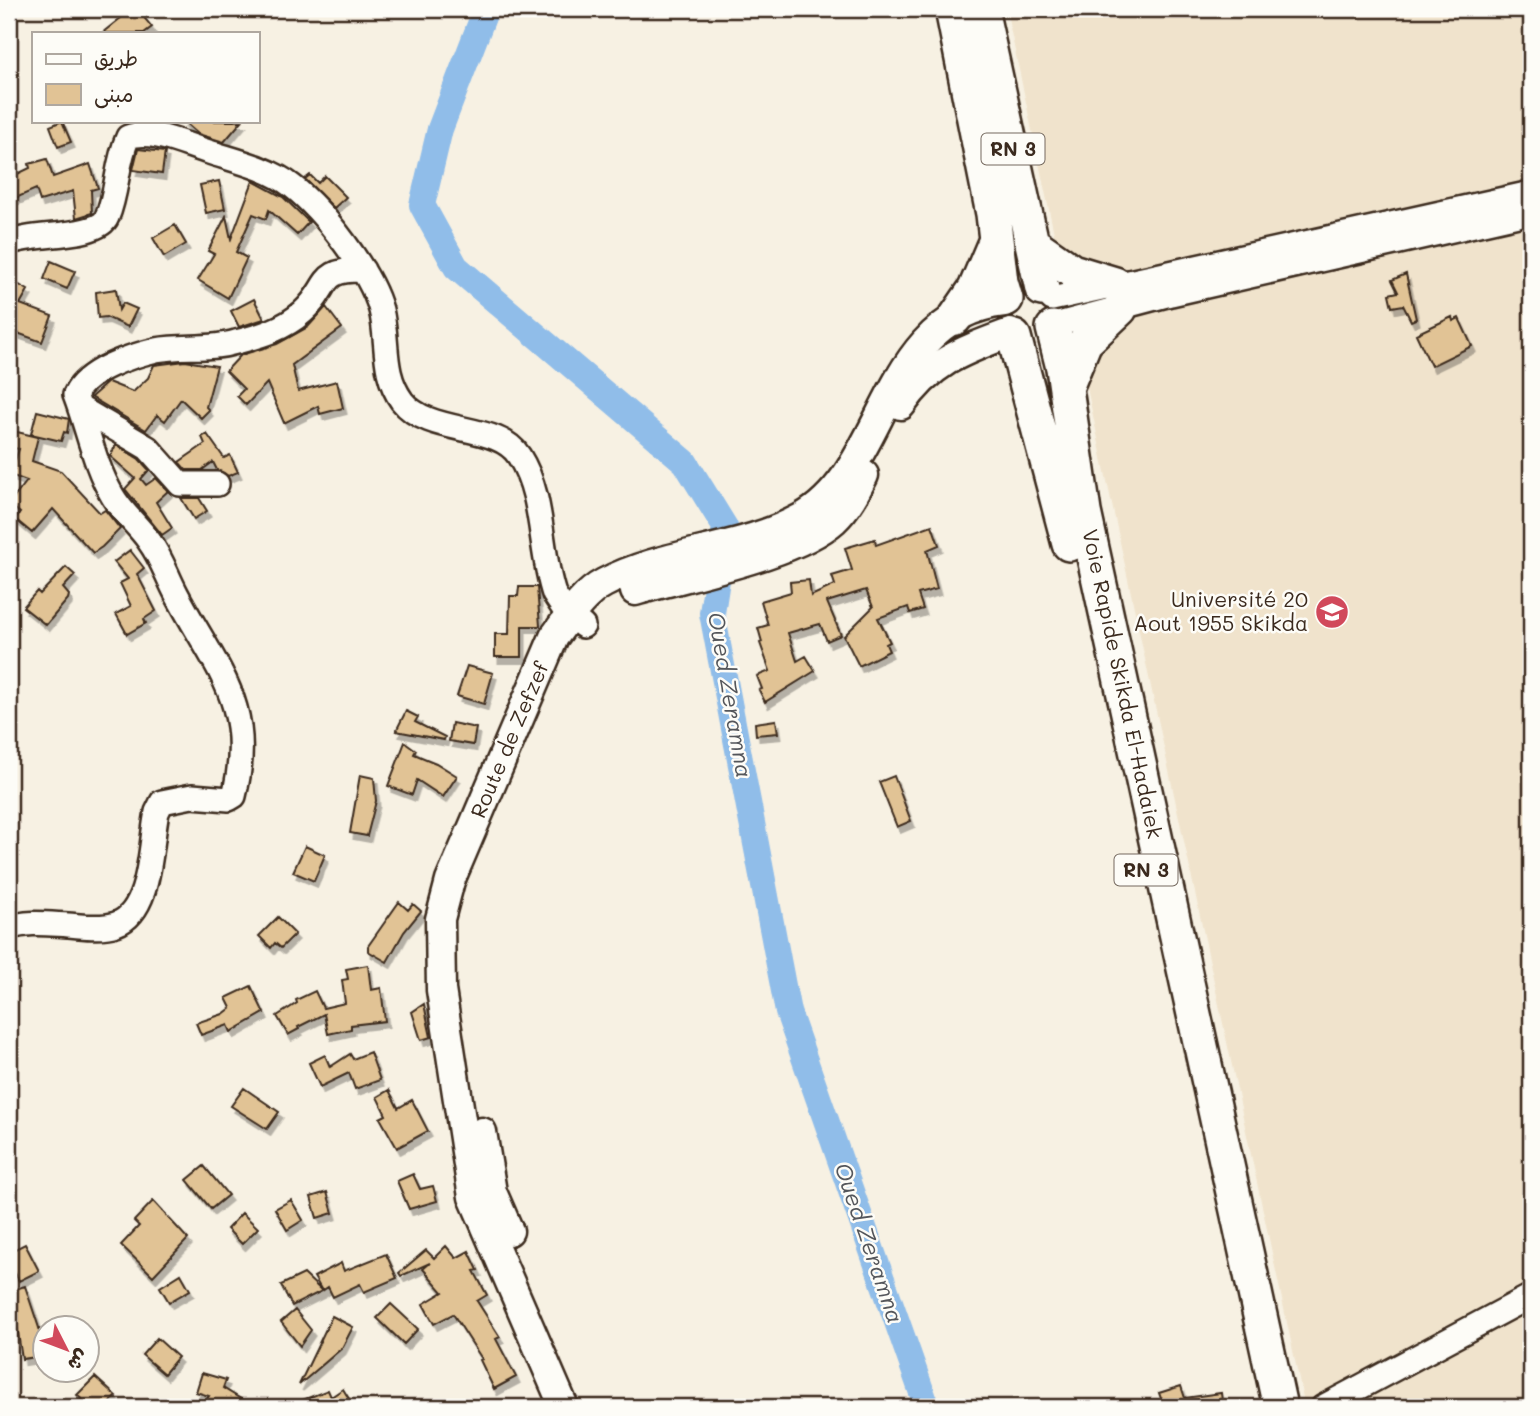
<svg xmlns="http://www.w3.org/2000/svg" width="1540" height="1416" viewBox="0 0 1540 1416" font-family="Mali,'Playpen Sans Arabic',sans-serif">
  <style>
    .built { fill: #f0e3cc }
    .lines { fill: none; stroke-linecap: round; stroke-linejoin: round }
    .river { stroke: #90bde9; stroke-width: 26 }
    .building { fill: #e1c395; stroke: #3b2a1e; stroke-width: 2; filter: url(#shadow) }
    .minor-casing { stroke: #3b2a1e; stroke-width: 28 }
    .major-casing { stroke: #3b2a1e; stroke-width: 33 }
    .highway-casing { stroke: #3b2a1e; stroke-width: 38 }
    .minor { stroke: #fdfcf7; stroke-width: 23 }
    .major { stroke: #fdfcf7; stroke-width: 28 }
    .highway { stroke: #fdfcf7; stroke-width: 33 }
    .labels { text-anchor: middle; stroke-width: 5; stroke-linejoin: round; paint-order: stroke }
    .shield { fill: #fdfcf7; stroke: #75695f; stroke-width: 2 }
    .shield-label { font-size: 19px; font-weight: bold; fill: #3b2a1e }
    .poi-label { font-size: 21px; fill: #3b2a1e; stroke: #fdfcf7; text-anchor: end }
    .street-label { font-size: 21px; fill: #3b2a1e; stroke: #fdfcf7 }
    .water-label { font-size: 23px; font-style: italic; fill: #54565b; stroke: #fdfcf7 }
  </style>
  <defs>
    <filter id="shadow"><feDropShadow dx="3.5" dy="6" stdDeviation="0" flood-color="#0004"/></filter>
  </defs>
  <rect width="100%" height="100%" fill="#f7f1e3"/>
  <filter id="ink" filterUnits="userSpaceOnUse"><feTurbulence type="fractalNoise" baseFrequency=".0143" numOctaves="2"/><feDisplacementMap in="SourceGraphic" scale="14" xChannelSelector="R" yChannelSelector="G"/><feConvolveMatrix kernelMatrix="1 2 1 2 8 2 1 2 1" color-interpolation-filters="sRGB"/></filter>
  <g filter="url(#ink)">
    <!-- built -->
    <path class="built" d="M1006 9H1531V1407H1305Z"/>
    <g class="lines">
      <!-- river -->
      <path class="river" d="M486 9 440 129 422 205 456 267 685 462 725 527 712 613 788 1012 927 1407"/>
    </g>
    <!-- building -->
    <path class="building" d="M132 9H137L152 27 144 33H102Z
      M62 121 71 142 58 147 50 126Z
      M183 121H242L224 142 198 134Z
      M138 149 165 152 162 174 133 170Z
      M47 159 53 177 90 164 98 188 91 190 92 213 76 218 73 191 40 201 36 189 9 201V178L30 168 29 164Z
      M310 175 318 183 325 176 346 197 334 208 305 179Z
      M219 181 225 209 206 213 200 185Z
      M253 181 283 197 309 222 297 235 269 210 266 219 253 214 236 252 247 258 228 298 198 280 214 254 208 251 226 216 231 239Z
      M175 225 186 244 164 257 153 238Z
      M51 261 75 271 67 289 44 279Z
      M1406 274 1416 319 1411 321 1403 305 1392 307 1389 294 1398 292 1392 280Z
      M9 279 28 290 20 304 52 316 42 342 9 330Z
      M116 289 119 310 123 303 137 309 128 327 106 317 98 318 96 292Z
      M254 299 264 319 239 327 231 311Z
      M326 307 342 328 292 365 298 391 337 381 343 408 320 414 318 406 284 423 267 383 246 405 237 396 244 389 226 371 241 355 277 344 308 327Z
      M1452 317 1453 321 1459 318 1472 346 1431 366 1416 334Z
      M185 361 217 366 206 407 209 410 201 418 181 399 165 421 157 415 146 430 91 397 108 382 133 392 148 378 154 365Z
      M37 411 69 419 67 433 64 432 61 441 31 434Z
      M13 431 38 437 32 461 61 471 100 513 105 510 120 529 102 547 93 553 53 509 32 533 15 519 20 513 9 504 27 481 10 475 19 449 9 447Z
      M207 434 224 458 230 455 238 472 228 476 217 470 213 462 202 470H186L179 462 205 444 202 437Z
      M116 445 139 459 149 470 141 479 146 485 156 478 168 491 156 502 172 528 162 535 125 489 135 478 110 456Z
      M181 498H199L207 511 194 519Z
      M932 525 939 545 927 550 937 589 918 594 923 609 910 613 908 607 878 618 890 642 886 644 889 651 859 666 844 636 873 607 866 590 827 602 841 635 827 641 820 624 788 633 797 661 806 656 815 671 765 702 759 690 762 689 757 676 770 671 760 643 762 642 758 628 768 625 761 601 791 592 790 582 809 580 811 596 835 585 832 576 852 570 845 548 875 539 876 545Z
      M130 550 144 568 137 574 156 611 144 619 146 623 127 634 116 614 131 606 120 583 128 579 114 562Z
      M66 567 75 575 63 588 69 595 68 599 46 625 23 607 37 591 40 594Z
      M519 587H537L540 626H522V657H495V634H509L510 596H518Z
      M467 666 493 673 484 704 457 696Z
      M406 711 418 717 415 722 445 737 444 740 396 731Z
      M776 720 778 733 756 735 755 723Z
      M452 723 476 728 473 745 449 741Z
      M405 742 416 750 414 754 436 763 457 776 443 797 417 780 412 795 388 786Z
      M360 775 374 778 376 801 367 836 350 833Z
      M894 776 911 821 897 827 879 782Z
      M305 846 325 855 314 881 293 872Z
      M399 902 408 910 413 904 421 911 404 932 387 962 368 951V946Z
      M278 917 295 934 281 948 275 943 271 948 259 936Z
      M368 965 371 990 381 988 385 1021 351 1025V1029L328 1034 324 1014 298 1027 299 1029 288 1035 277 1016 297 1003 296 1000 315 991 323 1008 345 1003 342 980 348 979 346 969Z
      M251 986 264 1013 231 1032 228 1025 201 1035 196 1023 223 1014 231 1008 226 998Z
      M424 1004 431 1037 421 1040 412 1012Z
      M370 1052 380 1080 355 1089 349 1073 320 1087 309 1063 325 1055 330 1067 350 1054 353 1059Z
      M244 1088 279 1112 267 1129 231 1106Z
      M389 1090 398 1108 412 1100 428 1131 397 1148 380 1118 386 1115 377 1097Z
      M204 1166 228 1195 211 1209 187 1180Z
      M413 1174 420 1189 433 1186 437 1201 409 1209 397 1181Z
      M327 1192 333 1213 317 1218 311 1197Z
      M291 1200 303 1220 287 1230 275 1209Z
      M153 1201 188 1239 153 1276 121 1245 139 1226 134 1221Z
      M242 1213 258 1228 242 1244 227 1229Z
      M25 1244 39 1271 19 1281 9 1261V1252Z
      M446 1246 456 1258 469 1251 478 1270 474 1271 487 1295 477 1301 500 1337 496 1339 516 1377 494 1389 480 1360 482 1359 453 1314 434 1324 423 1304 443 1292 423 1269 430 1263 401 1276 399 1273 426 1250 434 1258Z
      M386 1254 397 1278 364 1292 360 1284 333 1297 328 1287 322 1291 314 1277 341 1263 344 1271Z
      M181 1274 190 1290 169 1302 160 1287Z
      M304 1274 322 1291 292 1306 281 1285Z
      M25 1286 39 1328 43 1356 22 1359 15 1314 9 1316V1291Z
      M391 1304 418 1329 404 1344 377 1318Z
      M295 1310 311 1330 300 1346 281 1322Z
      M332 1316 353 1327 342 1348 299 1385Z
      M157 1338 178 1357 164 1374 142 1355Z
      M202 1373 226 1380 223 1388 254 1407H201L209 1396 196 1392Z
      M95 1377 116 1396 106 1407H90L77 1395Z
      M1181 1386 1185 1398 1221 1393 1223 1407H1164L1159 1393Z
      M343 1389 354 1407H285L328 1390 331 1397Z"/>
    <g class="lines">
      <!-- minor casing -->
      <g class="minor-casing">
        <path id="minor" d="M9 243C30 232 98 239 107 217 118 191 116 163 128 137 152 128 185 145 209 152 237 161 269 168 292 186 323 210 371 272 381 310 389 342 381 372 402 401 429 436 498 422 519 456 545 497 539 550 554 594L564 609 583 626
          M1052 299 1531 193
          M1054 325 1171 294 1531 212
          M80 408 148 448 180 484H217
          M9 928C27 921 48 924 68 925 83 926 101 929 116 924 152 911 150 844 157 812L162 802 192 796 229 799 234 796C257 705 215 668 176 593 167 576 161 557 149 541 138 525 122 513 112 495 94 464 88 429 75 395 86 370 131 356 156 350 183 345 210 350 236 342 260 336 284 329 303 312 331 287 317 269 363 270
          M1323 1407 1531 1296"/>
      </g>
      <!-- major casing -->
      <g class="major-casing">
        <path id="major" d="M901 405C932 361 962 351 1010 333
          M635 591C688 575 795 555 834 520 848 507 856 491 864 475
          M482 1132 492 1192 509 1231
          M564 1407 473 1197 441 990 440 919 450 881 554 637C568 618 583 594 604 583 664 551 741 551 801 518 889 470 880 316 1004 302"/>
      </g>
      <!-- highway casing -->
      <g class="highway-casing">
        <path id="highway" d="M952 9 993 214 1001 282 1006 299
          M981 9 1042 289
          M1035 245 1072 271 1115 284
          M955 318 975 289 995 242
          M1053 328 1063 368 1084 512 1280 1407
          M1014 337 1069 544
          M1066 388 1085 342 1120 309"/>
      </g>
      <!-- minor -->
      <use href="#minor" class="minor"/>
      <!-- major -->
      <use href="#major" class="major"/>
      <!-- highway -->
      <use href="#highway" class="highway"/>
    </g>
  </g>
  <!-- icons -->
  <defs>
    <g id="university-disc" transform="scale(1.75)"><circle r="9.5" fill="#d1495b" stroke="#fdfcf7"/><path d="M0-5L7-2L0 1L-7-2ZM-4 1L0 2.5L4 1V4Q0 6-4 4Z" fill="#fff"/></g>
  </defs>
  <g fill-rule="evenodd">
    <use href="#university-disc" x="1332" y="612"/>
  </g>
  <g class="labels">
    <!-- shield labels -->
    <g class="shield">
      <rect x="981.5" y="133.5" width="63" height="31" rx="5"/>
      <rect x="1114.5" y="854.5" width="63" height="31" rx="5"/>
    </g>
    <g class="shield-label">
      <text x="1013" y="156">RN 3</text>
      <text x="1146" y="877">RN 3</text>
    </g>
    <!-- poi labels -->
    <g class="poi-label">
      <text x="1308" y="607">Université 20<tspan x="1308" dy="24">Aout 1955 Skikda</tspan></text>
    </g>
    <!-- street labels -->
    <g class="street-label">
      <text transform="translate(1122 684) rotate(78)" y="7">Voie Rapide Skikda El-Hadaiek</text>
      <text transform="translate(510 740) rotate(-67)" y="7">Route de Zefzef</text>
    </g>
    <!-- water labels -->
    <g class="water-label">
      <text transform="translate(730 695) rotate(80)" y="8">Oued Zeramna</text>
      <text transform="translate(869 1243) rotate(71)" y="8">Oued Zeramna</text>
    </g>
  </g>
  <!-- margin -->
  <rect width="1540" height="1416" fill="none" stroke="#fdfcf7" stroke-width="35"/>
  <rect x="18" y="18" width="1505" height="1381" fill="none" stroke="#3b2a1e" stroke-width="2.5" filter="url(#ink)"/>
  <!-- legend -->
  <rect x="32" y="32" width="228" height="91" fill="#fdfcf7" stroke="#afa8a0" stroke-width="2"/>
  <rect x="46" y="54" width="35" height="10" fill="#fdfcf7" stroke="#afa8a0" stroke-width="2"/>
  <text x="94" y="66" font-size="21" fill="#3b2a1e">طريق</text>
  <rect x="46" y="84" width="35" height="21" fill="#e1c395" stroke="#afa8a0" stroke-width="2"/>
  <text x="94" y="102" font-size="21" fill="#3b2a1e">مبنى</text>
  <!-- north arrow -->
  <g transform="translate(66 1349) rotate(132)"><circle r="33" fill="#fdfcf7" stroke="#afa8a0" stroke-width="2"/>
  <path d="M0-5L12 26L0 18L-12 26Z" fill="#d1495b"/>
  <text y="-10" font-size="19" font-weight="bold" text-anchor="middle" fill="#3b2a1e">ش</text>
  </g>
</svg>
